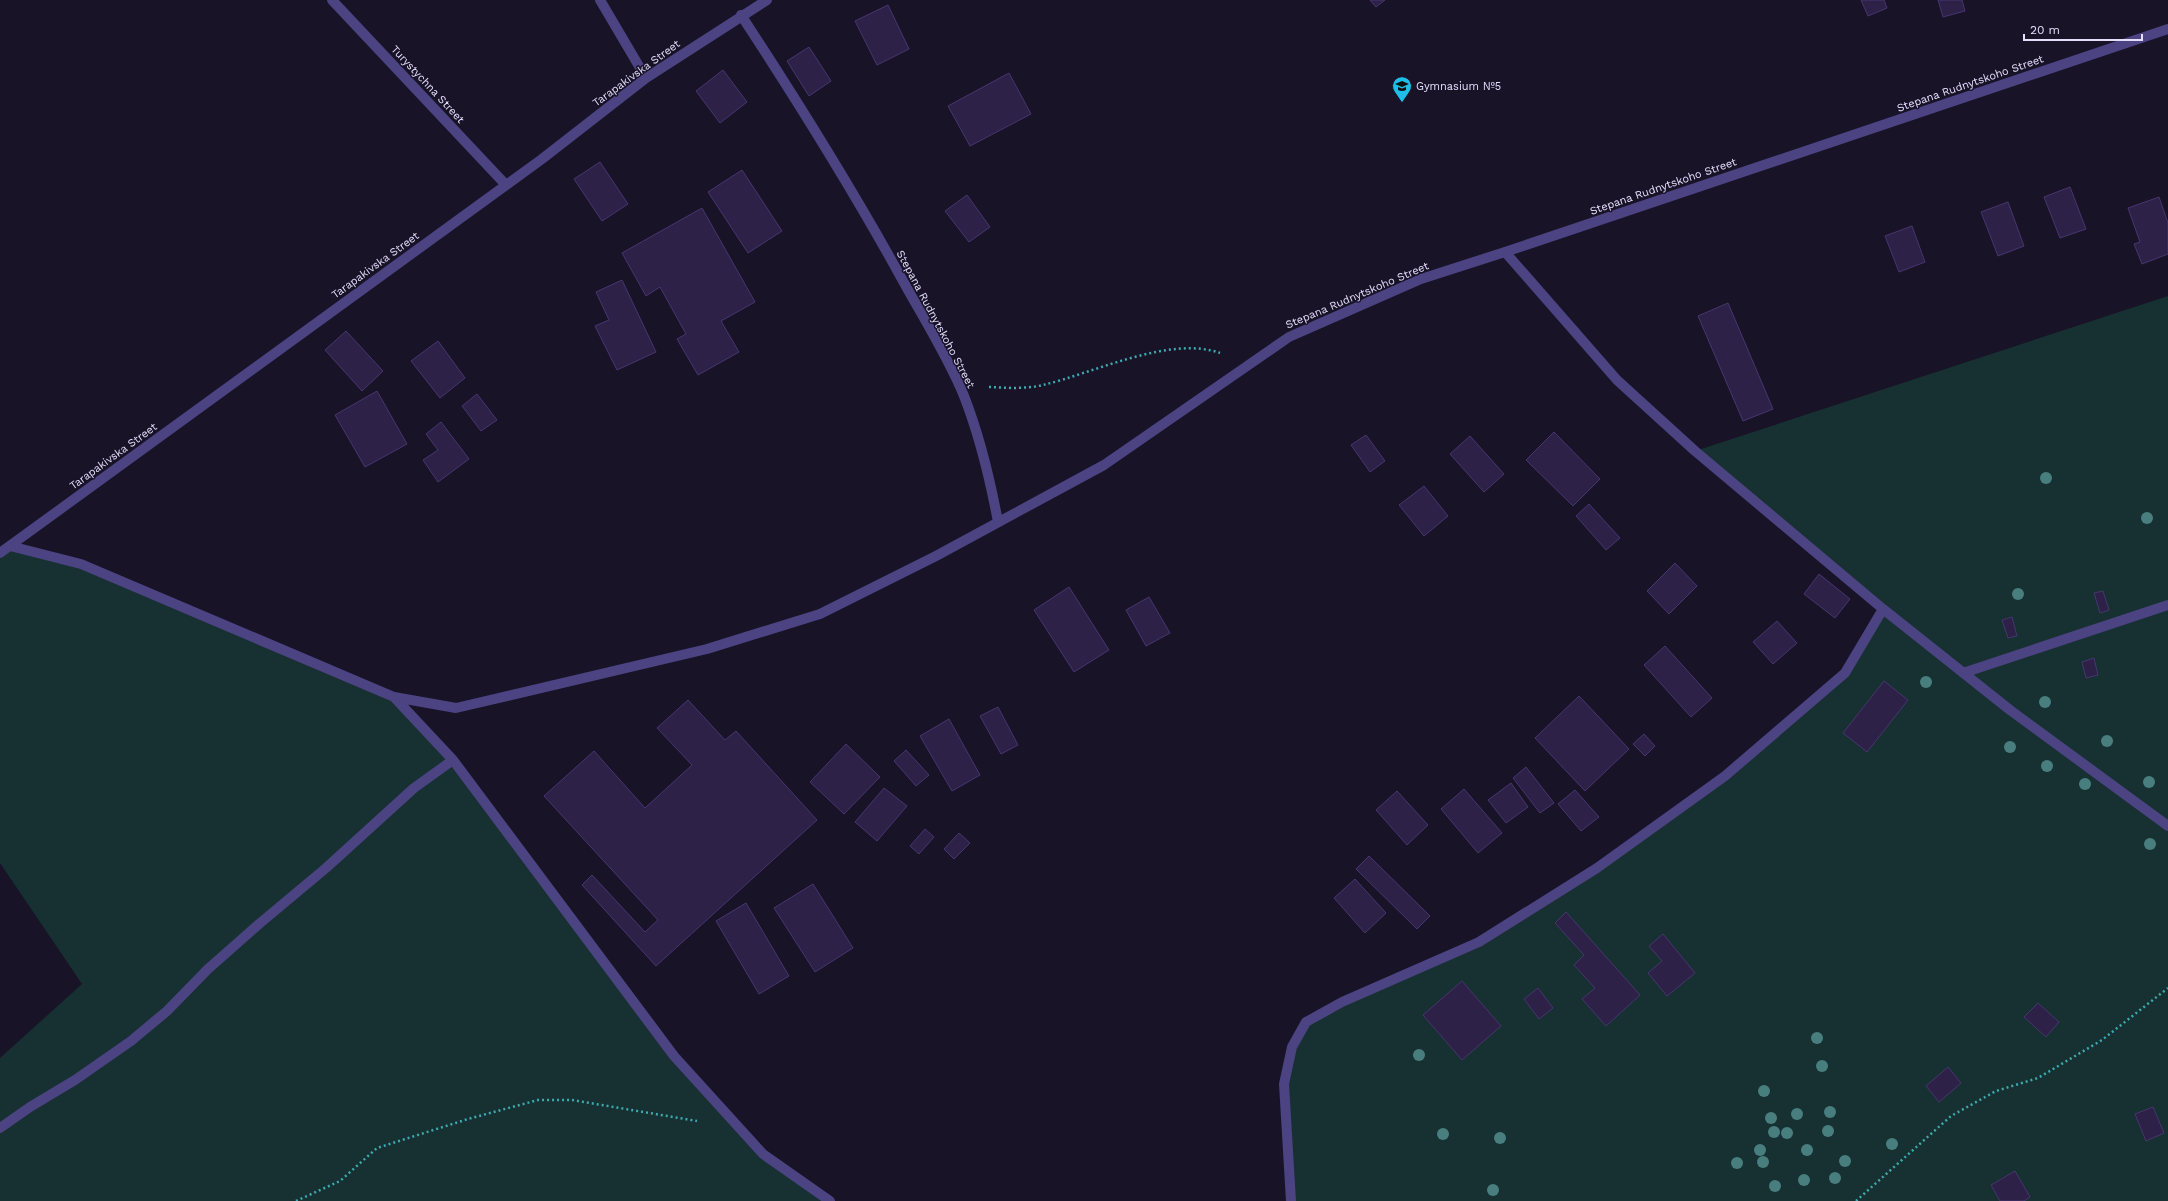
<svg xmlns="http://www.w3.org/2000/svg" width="2168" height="1201" viewBox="0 0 2168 1201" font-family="'Work Sans',sans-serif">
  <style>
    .green { fill: #173031 }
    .building { fill: #2d2147; stroke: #473670 }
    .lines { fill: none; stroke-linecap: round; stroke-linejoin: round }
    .path { stroke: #3dabb0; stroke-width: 2.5; stroke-dasharray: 2 3; stroke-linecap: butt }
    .minor { stroke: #4c4382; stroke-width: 10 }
    .tree { fill: #497e7f }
    .labels { text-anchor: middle; stroke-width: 3; stroke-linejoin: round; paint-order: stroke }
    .street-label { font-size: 11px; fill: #e4ddfc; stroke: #191328 }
    .poi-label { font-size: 11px; fill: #e4ddfc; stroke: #191328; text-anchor: start }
  </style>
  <rect width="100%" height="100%" fill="#191328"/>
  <!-- green -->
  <path class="green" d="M2168 296V1201H1291L1284 1084 1306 1022 1479 942 1598 868 1725 776 1845 673 1883 609 1695 451Z
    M10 546 81 564 394 697 453 760 674 1056 763 1154 830 1201H0V1058L82 984 0 863V553Z"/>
  <!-- building -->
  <path class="building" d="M1370 0H1385L1376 7Z
    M1861 0H1884L1887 8 1868 16Z
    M1938 0H1962L1965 11 1943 17Z
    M888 5 909 49 877 65 855 21Z
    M809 47 831 81 809 96 787 61Z
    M723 70 747 102 720 123 696 91Z
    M1009 73 1031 114 970 146 948 106Z
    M600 162 628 204 602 221 574 179Z
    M742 170 782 231 748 253 708 192Z
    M2070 187 2086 229 2060 238 2044 197Z
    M967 195 990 227 969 242 945 211Z
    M2159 197 2168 223V254L2142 264 2134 244 2140 242 2128 208Z
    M2008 202 2024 246 1998 256 1981 212Z
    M702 208 755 302 721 321 739 352 698 375 677 339 686 334 660 287 646 296 622 253Z
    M1912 226 1925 262 1899 272 1885 236Z
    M622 280 656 352 617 370 595 326 609 320 596 292Z
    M1728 303 1773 409 1743 421 1698 316Z
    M346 331 383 371 362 391 325 350Z
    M438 341 465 378 440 398 411 361Z
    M377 391 407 444 365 467 335 415Z
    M477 394 497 420 481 431 462 406Z
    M441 422 469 459 438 482 423 460 438 450 426 434Z
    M1554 432 1600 479 1573 506 1526 460Z
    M1366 435 1385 461 1370 472 1351 445Z
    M1470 436 1504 474 1484 492 1450 454Z
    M1424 486 1448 516 1424 536 1399 505Z
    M1589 504 1620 538 1606 550 1576 516Z
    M1675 563 1697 586 1669 614 1647 591Z
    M1819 574 1850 599 1835 618 1804 594Z
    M1069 587 1109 650 1074 672 1034 610Z
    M2103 591 2109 610 2100 613 2094 593Z
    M1149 597 1170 633 1146 646 1126 610Z
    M2012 617 2017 636 2008 638 2002 620Z
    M1777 621 1797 643 1773 664 1753 642Z
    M1665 646 1712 698 1691 717 1644 665Z
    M2094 658 2098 675 2086 678 2082 662Z
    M1884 681 1908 700 1867 752 1843 733Z
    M1579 696 1629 749 1585 791 1535 738Z
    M688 700 725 740 736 731 817 820 656 966 582 885 592 875 645 932 658 920 544 796 594 751 645 808 692 765 657 728Z
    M998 707 1018 745 1001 754 980 716Z
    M949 719 980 775 952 791 920 736Z
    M1644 734 1655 746 1645 756 1633 744Z
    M846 744 880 777 844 814 810 782Z
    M906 750 929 775 916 786 894 761Z
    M1526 767 1554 803 1540 813 1513 778Z
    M1511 783 1528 807 1506 823 1488 800Z
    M884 788 907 806 877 841 855 822Z
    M1464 789 1502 833 1478 853 1441 809Z
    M1575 790 1599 817 1581 831 1558 804Z
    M1397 791 1428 825 1407 845 1376 810Z
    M925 829 934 837 919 854 910 846Z
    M959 833 970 843 954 859 944 849Z
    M1369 856 1430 916 1417 929 1356 869Z
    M1355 879 1386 913 1365 933 1334 898Z
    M813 884 853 948 815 972 774 908Z
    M746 903 789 976 759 994 716 921Z
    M1566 912 1640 995 1606 1026 1582 999 1595 988 1574 965 1584 955 1555 923Z
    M1663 934 1695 973 1667 996 1648 973 1662 961 1649 946Z
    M1462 981 1501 1026 1462 1060 1423 1015Z
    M1538 988 1553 1008 1539 1019 1524 999Z
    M2038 1003 2059 1022 2046 1037 2024 1017Z
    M1948 1067 1961 1083 1939 1102 1926 1086Z
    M2153 1107 2164 1133 2146 1141 2135 1114Z
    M2015 1171 2030 1197 2024 1201H2000L1991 1185Z"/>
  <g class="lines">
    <!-- path -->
    <path class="path" d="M989 387C1007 388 1026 389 1043 385 1094 373 1170 335 1220 353
      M296 1201 340 1181 377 1148 468 1119 538 1100H572L697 1121
      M1856 1201 1951 1116 1996 1091 2038 1078 2102 1040 2168 988"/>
    <!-- minor -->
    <path class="minor" d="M332 0 506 185
      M600 0 646 78
      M741 15C798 102 853 190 903 281 924 319 948 357 964 396 980 437 990 479 998 522
      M1505 252 1617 380 1695 451 1883 609 2010 710 2168 826
      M10 546 81 564 394 697 456 708 707 649 820 614 936 556 1104 465 1289 337 1421 279 1505 252 2168 29
      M0 553 542 159 646 78 767 0
      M1963 673 2168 605
      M394 697 453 760 674 1056 763 1154 830 1201
      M0 1128 30 1107 75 1080 131 1041 167 1011 208 969 259 924 326 868 414 788 453 760
      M1291 1201 1284 1084 1292 1047 1306 1022 1342 1002 1479 942 1597 868 1725 776 1845 673 1883 609"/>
  </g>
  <!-- trees -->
  <g class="tree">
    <circle cx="2046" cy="478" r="6"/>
    <circle cx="2147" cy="518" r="6"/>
    <circle cx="2018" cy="594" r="6"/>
    <circle cx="1926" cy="682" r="6"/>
    <circle cx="2045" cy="702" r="6"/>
    <circle cx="2107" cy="741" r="6"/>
    <circle cx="2010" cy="747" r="6"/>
    <circle cx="2047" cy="766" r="6"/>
    <circle cx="2149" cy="782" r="6"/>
    <circle cx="2085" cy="784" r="6"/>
    <circle cx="2150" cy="844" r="6"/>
    <circle cx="1817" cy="1038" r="6"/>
    <circle cx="1419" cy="1055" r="6"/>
    <circle cx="1822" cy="1066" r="6"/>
    <circle cx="1764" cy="1091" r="6"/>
    <circle cx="1830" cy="1112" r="6"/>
    <circle cx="1797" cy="1114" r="6"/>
    <circle cx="1771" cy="1118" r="6"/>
    <circle cx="1828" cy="1131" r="6"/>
    <circle cx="1774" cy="1132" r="6"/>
    <circle cx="1787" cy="1133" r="6"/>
    <circle cx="1443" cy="1134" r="6"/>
    <circle cx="1500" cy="1138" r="6"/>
    <circle cx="1892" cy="1144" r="6"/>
    <circle cx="1760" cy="1150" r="6"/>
    <circle cx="1807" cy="1150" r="6"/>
    <circle cx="1845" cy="1161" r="6"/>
    <circle cx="1763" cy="1162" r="6"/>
    <circle cx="1737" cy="1163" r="6"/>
    <circle cx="1835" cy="1178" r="6"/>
    <circle cx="1804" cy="1180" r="6"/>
    <circle cx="1775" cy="1186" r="6"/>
    <circle cx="1493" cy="1190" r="6"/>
  </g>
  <!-- icons -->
  <defs>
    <g id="school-pin" transform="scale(1)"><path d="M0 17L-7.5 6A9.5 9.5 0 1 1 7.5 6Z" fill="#1dbfe8" stroke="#191328"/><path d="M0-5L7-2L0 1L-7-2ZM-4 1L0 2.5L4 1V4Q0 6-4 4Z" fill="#111"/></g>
  </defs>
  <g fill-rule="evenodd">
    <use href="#school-pin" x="1402" y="86"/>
  </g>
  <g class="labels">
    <!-- street labels -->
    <g class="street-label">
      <text transform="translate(636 73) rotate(-36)" y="4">Tarapakivska Street</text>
      <text transform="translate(1970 83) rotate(-19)" y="4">Stepana Rudnytskoho Street</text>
      <text transform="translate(428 84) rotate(47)" y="4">Turystychna Street</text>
      <text transform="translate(1663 186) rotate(-19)" y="4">Stepana Rudnytskoho Street</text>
      <text transform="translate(375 265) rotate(-36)" y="4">Tarapakivska Street</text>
      <text transform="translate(1357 295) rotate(-23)" y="4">Stepana Rudnytskoho Street</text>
      <text transform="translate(936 319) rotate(62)" y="4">Stepana Rudnytskoho Street</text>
      <text transform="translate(113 456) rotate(-36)" y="4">Tarapakivska Street</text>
    </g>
    <!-- poi labels -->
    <g class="poi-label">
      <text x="1416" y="90">Gymnasium №5</text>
    </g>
  </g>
  <!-- scale -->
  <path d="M2024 34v6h118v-6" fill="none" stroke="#e4ddfc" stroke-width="2"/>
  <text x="2030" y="34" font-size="12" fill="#e4ddfc" stroke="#191328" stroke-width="3" paint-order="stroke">20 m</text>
</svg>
